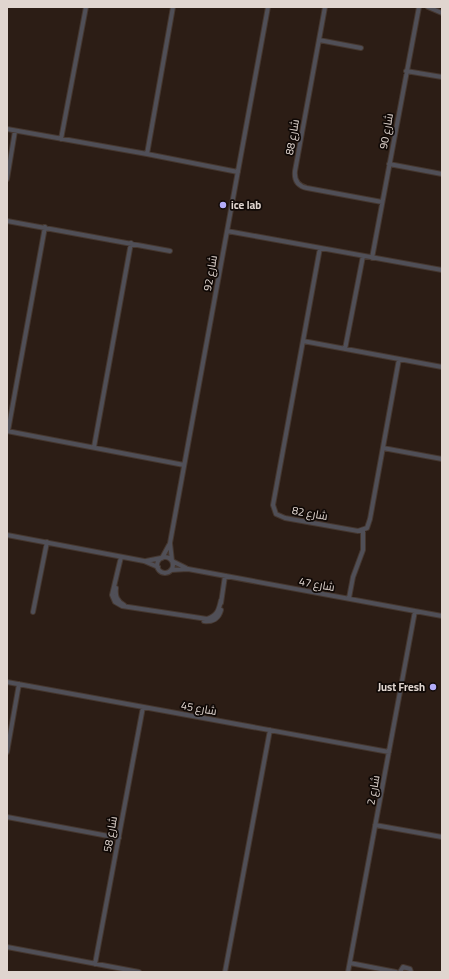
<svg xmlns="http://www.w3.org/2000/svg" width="449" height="979" viewBox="0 0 449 979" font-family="Georgia,Cairo,serif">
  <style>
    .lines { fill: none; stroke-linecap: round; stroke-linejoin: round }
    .minor-casing { stroke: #45372f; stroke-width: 6 }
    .minor { stroke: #504f57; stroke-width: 4 }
    .poi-dot { fill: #b3acf9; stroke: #100906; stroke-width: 1.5 }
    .labels { text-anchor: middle; stroke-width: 3.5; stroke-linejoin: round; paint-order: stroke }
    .street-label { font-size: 11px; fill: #e0d5cf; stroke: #100906 }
    .poi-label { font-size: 11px; font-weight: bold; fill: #e0d5cf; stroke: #100906; text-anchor: start }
  </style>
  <rect width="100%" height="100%" fill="#2c1d15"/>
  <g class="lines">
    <!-- minor casing -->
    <g class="minor-casing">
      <path id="minor" d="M325 7 295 171C294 180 298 186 307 188L382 202
        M428 7 442 13
        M319 40 361 48
        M406 71 442 77
        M7 129 147 154 238 172
        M61 139 86 7
        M147 154 173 7
        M389 164 442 174
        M7 179 15 131
        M7 221 170 251
        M227 231 442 270
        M320 248 273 505 276 514 285 518 358 531 367 528 370 519 399 359
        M372 258 419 7
        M303 341 442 367
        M345 349 363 256
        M7 431 184 465
        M8 431 45 227
        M94 447 131 243
        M383 448 442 459
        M7 535 144 561 158 567
        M121 557 112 595 115 602 122 606 207 619C217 616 219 610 221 600
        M157 565a8 8 0 1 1 16 0a8 8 0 1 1-16 0Z
        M162 558 169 545
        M146 561 161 558
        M172 561 170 543 268 7
        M172 561 186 568
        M171 570 188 569 442 616
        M116 588C115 596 117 601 124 605
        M349 598 353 577 363 550V530
        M221 603 225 576
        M33 612 47 542
        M204 621C213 622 219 618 221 610
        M7 682 389 752
        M7 752 19 684
        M7 817 119 838
        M375 825 442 837
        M7 947 139 972
        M350 963 396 972
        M95 964 143 707
        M225 972 270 730
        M348 972 415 611
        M400 972 403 967 410 969 411 972"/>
    </g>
    <!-- minor -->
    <use href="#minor" class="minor"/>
  </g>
  <!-- markers -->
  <g class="poi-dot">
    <circle cx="223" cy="205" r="4"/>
    <circle cx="433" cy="687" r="4"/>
  </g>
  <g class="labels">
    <!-- street labels -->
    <g class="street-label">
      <text transform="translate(386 131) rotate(-80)" y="4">شارع 90</text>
      <text transform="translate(292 137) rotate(-80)" y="4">شارع 88</text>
      <text transform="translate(210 273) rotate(-80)" y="4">شارع 92</text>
      <text transform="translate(310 513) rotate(10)" y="4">شارع 82</text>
      <text transform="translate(317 584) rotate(10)" y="4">شارع 47</text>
      <text transform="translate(199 708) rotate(10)" y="4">شارع 45</text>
      <text transform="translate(373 790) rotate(-80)" y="4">شارع 2</text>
      <text transform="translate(110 834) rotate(-80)" y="4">شارع 58</text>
    </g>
    <!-- poi labels -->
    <g class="poi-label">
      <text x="231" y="209">ice lab</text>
      <text x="425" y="691" text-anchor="end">Just Fresh</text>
    </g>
  </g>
  <!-- border -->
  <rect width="449" height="979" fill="none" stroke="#e0d5cf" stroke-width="16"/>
</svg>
